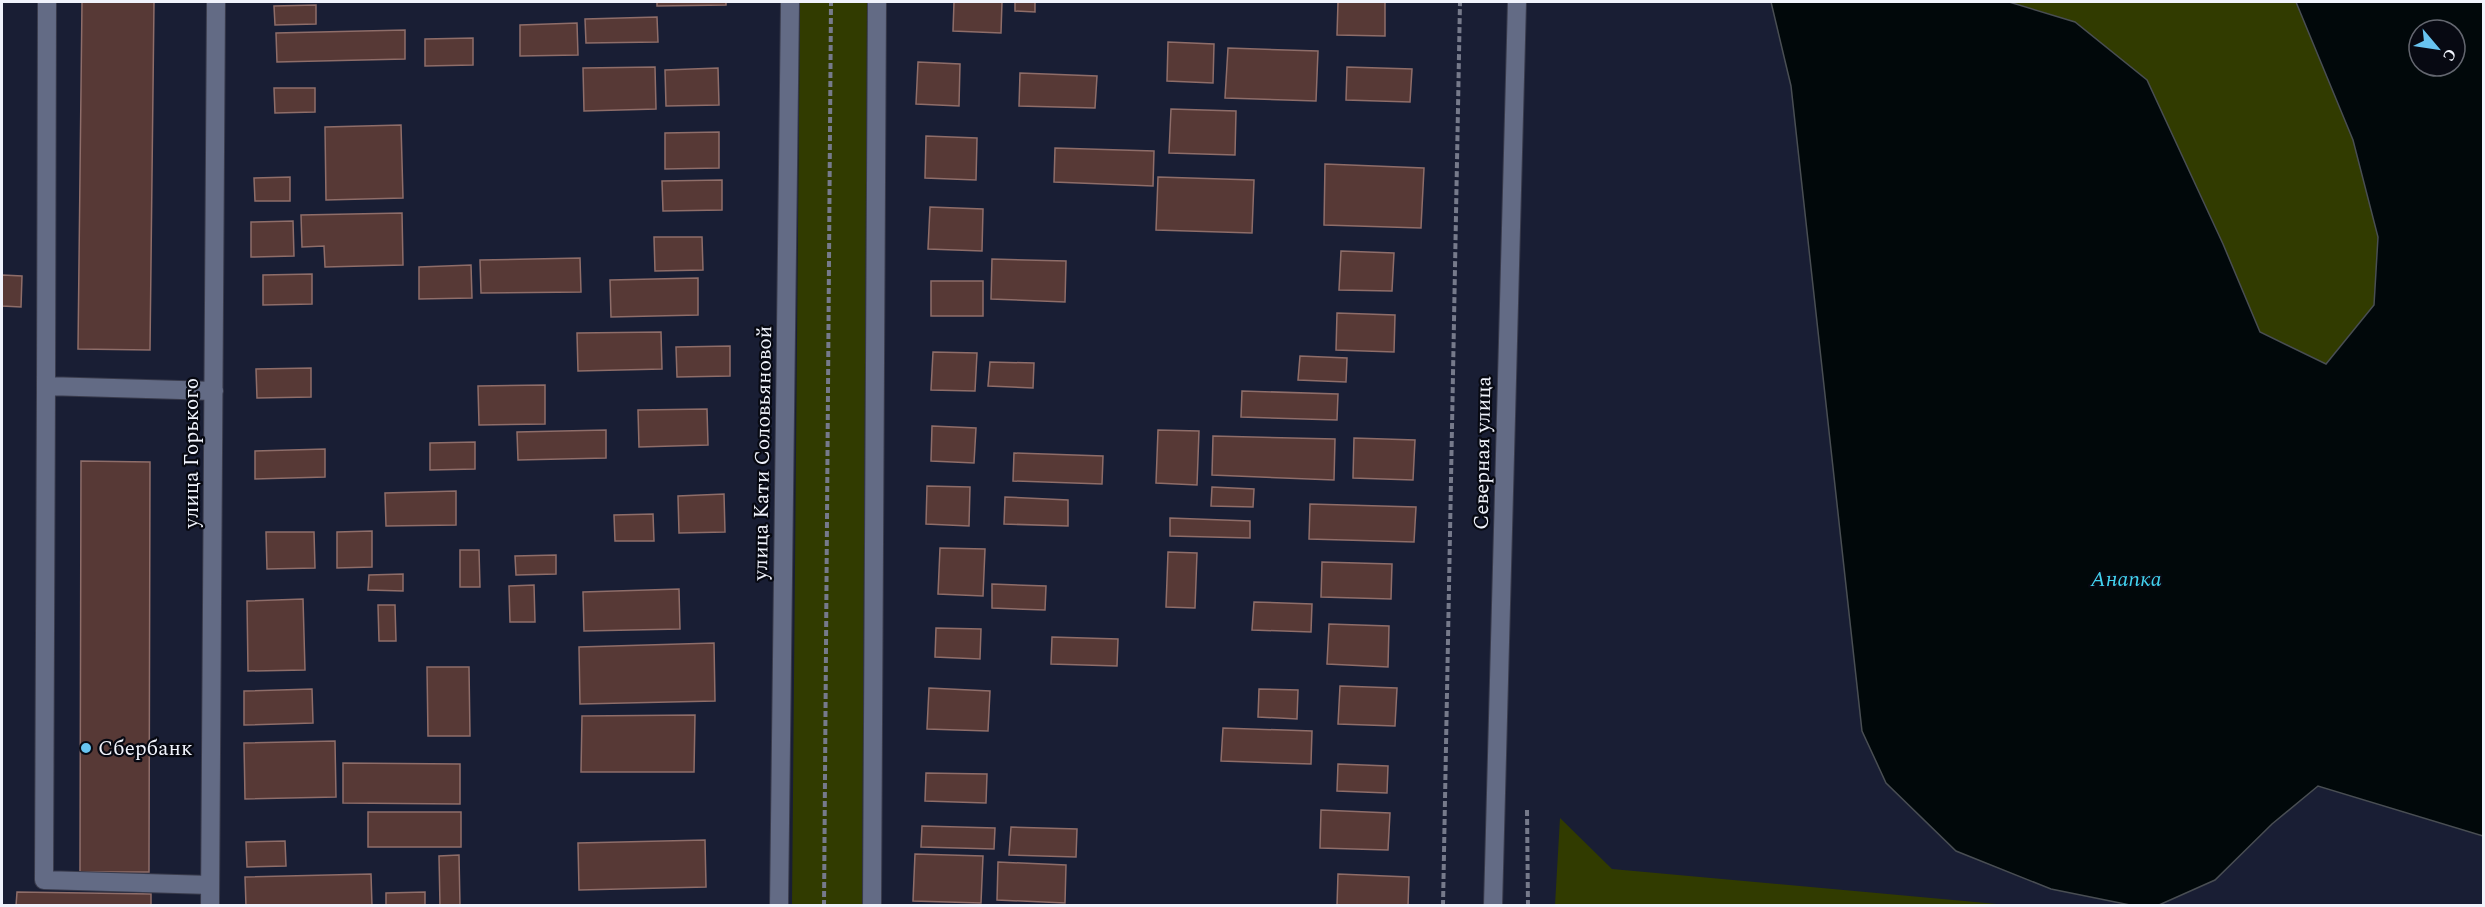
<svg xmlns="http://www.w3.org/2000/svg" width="2485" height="907" viewBox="0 0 2485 907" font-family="Spectral,serif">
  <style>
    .green { fill: #313b00 }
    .water { fill: #01080a; stroke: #494e53; stroke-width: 1.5; fill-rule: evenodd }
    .building { fill: #573936; stroke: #8e6d69; stroke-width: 1.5 }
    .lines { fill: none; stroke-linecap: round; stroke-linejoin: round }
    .minor-casing { stroke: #393b4c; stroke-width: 20 }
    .path { stroke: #767a8b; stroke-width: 4; stroke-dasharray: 6 3; stroke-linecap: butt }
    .minor { stroke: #636b85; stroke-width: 18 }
    .poi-dot { fill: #68c4f0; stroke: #070912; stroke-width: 2 }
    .labels { text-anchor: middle; stroke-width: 4.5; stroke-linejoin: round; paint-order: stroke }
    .street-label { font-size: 21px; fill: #f0f3fc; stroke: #070912 }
    .poi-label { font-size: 21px; fill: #f0f3fc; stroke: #070912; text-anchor: start }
    .water-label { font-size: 22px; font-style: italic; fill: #42d2ef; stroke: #070912 }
  </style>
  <rect width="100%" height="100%" fill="#191e34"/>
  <!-- green -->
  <path class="green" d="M800 2H867L862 905H792Z
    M2009 2H2296L2353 140 2378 237 2374 305 2326 364 2260 332 2216 228 2147 80 2075 22Z
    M1560 818 1612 869 2008 905H1555Z"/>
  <!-- water -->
  <path class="water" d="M1771 2H2009L2075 22 2147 80 2223 244 2260 332 2326 364 2374 305 2378 237 2353 140 2296 2H2483V836L2318 786 2272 824 2215 880 2159 905H2130L2051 889 1956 851 1886 783 1862 731 1791 86ZM2419 30H2455V66H2419Z"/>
  <!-- building -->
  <path class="building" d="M82 2H154L150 350 78 349Z
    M657 2H726V5L657 6Z
    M954 2H1002L1001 33 953 31Z
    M1015 2H1035V12L1015 11Z
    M1338 2H1385V36L1337 35Z
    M316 5V24L275 25 274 6Z
    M657 17 658 42 586 43 585 19Z
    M577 23 578 55 520 56V25Z
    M405 30V59L277 62 276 33Z
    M473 38V65L425 66V39Z
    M1168 42 1214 44 1213 83 1167 81Z
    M1228 48 1318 51 1316 101 1225 98Z
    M918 62 960 64 959 106 916 104Z
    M655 67 656 109 584 111 583 68Z
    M1347 67 1412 69 1410 102 1346 100Z
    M718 68 719 105 666 106 665 70Z
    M1020 73 1097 76 1095 108 1019 106Z
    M274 88H315V112L275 113Z
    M1171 109 1236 111 1235 155 1169 153Z
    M401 125 403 198 326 200 325 127Z
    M719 132V168L665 169V133Z
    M926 136 977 138 976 180 925 178Z
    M1055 148 1154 151 1153 186 1054 182Z
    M1325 164 1424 168 1421 228 1324 225Z
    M290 177V201H255L254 178Z
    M1158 177 1254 180 1252 233 1156 230Z
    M722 180V210L663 211 662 181Z
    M930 207 983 209 982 251 928 249Z
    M402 213 403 265 325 267 324 246 302 247 301 215Z
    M293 221 294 256 251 257V222Z
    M654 237H702L703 270 655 271Z
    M1341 251 1394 253 1392 291 1339 290Z
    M580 258 581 292 481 293 480 260Z
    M992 259 1066 261 1065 302 991 299Z
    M471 265 472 298 419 299V267Z
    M312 274V304L263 305V275Z
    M2 275 22 276 21 307 2 306Z
    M698 278V315L611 317 610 280Z
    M931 281H983V316H931Z
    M1337 313 1395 315 1394 352 1336 350Z
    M661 332 662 369 578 371 577 333Z
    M730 346V376L677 377 676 347Z
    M933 352 977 353 975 391 931 390Z
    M1300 356 1347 358 1346 382 1298 380Z
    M990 362 1034 363 1033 388 988 386Z
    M311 368V397L257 398 256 369Z
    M545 385V424L479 425 478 386Z
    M1242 391 1338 394 1337 420 1241 417Z
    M707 409 708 445 639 447 638 410Z
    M932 426 976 428 974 463 931 461Z
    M606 430V458L518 460 517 432Z
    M1158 430 1199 431 1197 485 1156 483Z
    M1213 436 1335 439 1334 480 1212 475Z
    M1354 438 1415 440 1413 480 1353 478Z
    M475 442V469L430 470V443Z
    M325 449V477L255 479V451Z
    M1014 453 1103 456 1102 484 1013 481Z
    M81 461 150 462 149 872H80Z
    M927 486 970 487 969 526 926 524Z
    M1212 487 1254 489 1253 507 1211 506Z
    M456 491V525L386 526 385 493Z
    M724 494 725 532 679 533 678 496Z
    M1005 497 1068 500V526L1004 524Z
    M1310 504 1416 507 1414 542 1309 539Z
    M653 514 654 541H615L614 515Z
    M1170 518 1250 521V538L1170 536Z
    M372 531V567L337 568V532Z
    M266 532H314L315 568 267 569Z
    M940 548 985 549 983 596 938 594Z
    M460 550H479L480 587H460Z
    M1168 552 1197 553 1195 608 1166 607Z
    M556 555V574L516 575 515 556Z
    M1322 562 1392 564 1391 599 1321 597Z
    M403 574V591L368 590 369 575Z
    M992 584 1046 586 1045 610 992 608Z
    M534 585 535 622H510L509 586Z
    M679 589 680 629 584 631 583 592Z
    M303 599 305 670 248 671 247 601Z
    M1254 602 1312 604 1311 632 1252 630Z
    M378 605H395L396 641H379Z
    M1329 624 1389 626 1388 667 1327 664Z
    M936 628 981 629 980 659 935 657Z
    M1052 637 1118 639 1117 666 1051 664Z
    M714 643 715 701 580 704 579 647Z
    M427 667H469L470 736H428Z
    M1340 686 1397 688 1395 726 1338 724Z
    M929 688 990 691 988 731 927 729Z
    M312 689 313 723 244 725V691Z
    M1259 689 1298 690 1297 719 1258 717Z
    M695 715 694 772H581L582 716Z
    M1223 728 1312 731 1311 764 1221 761Z
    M335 741 336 797 245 799 244 743Z
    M343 763 460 764V804L343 803Z
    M1338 764 1388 766 1387 793 1337 791Z
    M926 773 987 774 986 803 925 801Z
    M1321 810 1390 813 1388 850 1320 848Z
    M368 812H461V847H368Z
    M922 826 995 828 994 849 921 847Z
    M1011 827 1077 829 1076 857 1009 855Z
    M705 840 706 887 579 890 578 843Z
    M285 841 286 866 247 867 246 842Z
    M915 854 983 856 981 903 913 901Z
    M459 855 460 906H440L439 856Z
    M998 862 1066 865 1065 903 997 900Z
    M371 874 372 906H246L245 877Z
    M1338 874 1409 877 1408 906H1337Z
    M17 892 151 894V906H16Z
    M425 892V906H386V893Z"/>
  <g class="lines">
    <!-- minor casing -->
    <g class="minor-casing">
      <path id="minor" d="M47 2 46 386 214 391
        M46 386 44 880 210 885
        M210 906 216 2
        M779 906 790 2
        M872 906 877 2
        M1493 906 1517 2"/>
    </g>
    <!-- path -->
    <path class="path" d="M1527 810 1528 906
      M824 906 831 2
      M1443 906 1460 2"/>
    <!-- minor -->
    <use href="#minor" class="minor"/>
  </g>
  <!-- markers -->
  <circle class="poi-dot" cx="86" cy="748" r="6"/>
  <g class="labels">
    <!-- street labels -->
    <g class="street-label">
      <text transform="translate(191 453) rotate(-90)" y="7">улица Горького</text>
      <text transform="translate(762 453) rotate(-89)" y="7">улица Кати Соловьяновой</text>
      <text transform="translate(1482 453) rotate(-89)" y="7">Северная улица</text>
    </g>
    <!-- poi labels -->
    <g class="poi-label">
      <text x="98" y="755">Сбербанк</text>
    </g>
    <!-- water labels -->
    <g class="water-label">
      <text x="2126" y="586">Анапка</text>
    </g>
  </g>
  <!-- border -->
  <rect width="2485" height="907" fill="none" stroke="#f0f3fc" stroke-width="6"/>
  <!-- north arrow -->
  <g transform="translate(2437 48) rotate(119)"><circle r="28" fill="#070912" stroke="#646770" stroke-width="1.5"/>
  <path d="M0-4.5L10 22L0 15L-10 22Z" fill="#68c4f0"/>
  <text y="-9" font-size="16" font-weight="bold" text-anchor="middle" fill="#f0f3fc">С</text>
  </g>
</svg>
